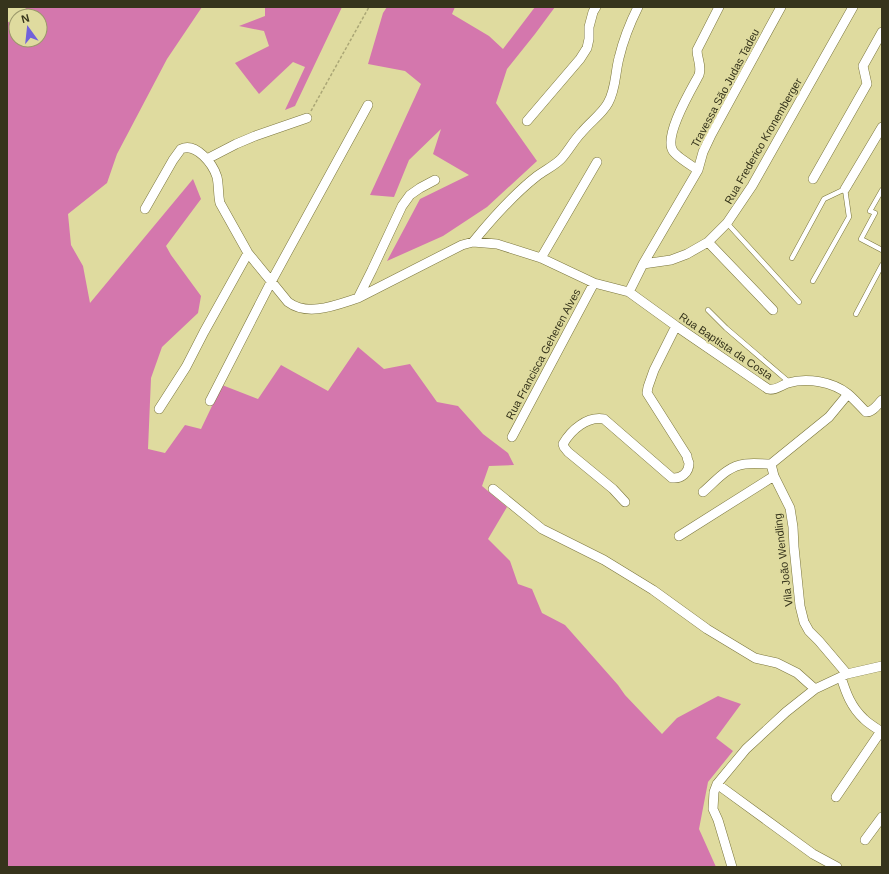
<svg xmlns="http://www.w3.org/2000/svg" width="889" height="874" viewBox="0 0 889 874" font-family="Helvetica,sans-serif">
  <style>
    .forest { fill: #d477ad }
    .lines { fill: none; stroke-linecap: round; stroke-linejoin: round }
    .lane-casing { stroke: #7a753d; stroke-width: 5.5 }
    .street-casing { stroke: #7a753d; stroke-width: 10 }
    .path { stroke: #aba776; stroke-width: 1.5; stroke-dasharray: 3 2; stroke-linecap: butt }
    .lane { stroke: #fff; stroke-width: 4.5 }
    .street { stroke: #fff; stroke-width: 9 }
    .labels { text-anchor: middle; stroke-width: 4; stroke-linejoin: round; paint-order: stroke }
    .street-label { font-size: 11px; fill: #36341c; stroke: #dfdb9f }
  </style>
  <rect width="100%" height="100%" fill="#dfdb9f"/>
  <!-- forest -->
  <path class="forest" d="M27 7H202L167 59 117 154 107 183 68 214 71 245 83 266 90 303 193 179 201 199 166 246 171 255 201 296 198 313 162 347 151 378 148 449 165 453 185 425 201 429 222 385 258 399 281 365 328 391 358 347 384 369 410 364 437 402 458 406 483 434 508 453 514 465 489 466 482 486 507 507 488 539 510 561 518 584 532 589 542 613 565 625 618 685 625 695 662 734 677 718 718 696 741 704 716 738 733 751 708 782 699 829 716 867H7V21L13 25 16 20V40H40V16H19Z
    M265 7H342L295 106 285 110 305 67 293 62 259 94 235 63 269 46 264 31 239 26 265 16Z
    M387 7H455L452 14 489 36 503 49 535 7H555L535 34 507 69 496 103 537 161 487 207 443 236 387 261 420 199 469 175 433 154 441 129 409 160 394 197 370 195 421 84 405 71 368 64 383 13Z"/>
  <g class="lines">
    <!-- lane casing -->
    <g class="lane-casing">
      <path id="lane" d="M882 190 870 211 875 213 861 239 882 250
        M727 223 799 302
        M792 258 824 199 845 189 849 217 813 281
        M708 310 726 328 789 382
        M856 314 882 265"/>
    </g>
    <!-- street casing -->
    <g class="street-casing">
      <path id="street" d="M527 121 580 59 587 48 589 39V27L593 12 596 7
        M207 159 236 144 255 136 307 118
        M698 170C692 166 677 157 673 151 663 136 691 90 699 75 702 65 697 59 697 50L719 7
        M813 179 867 84 863 66 882 32
        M845 189 882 127
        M145 209 173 160 181 149C196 142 213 164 217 177 219 186 218 195 220 203L248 253 288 302C308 317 336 305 358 298L462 245 473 242 497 244 541 258 594 283 629 292 676 326 768 389C775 391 782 385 788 383 807 377 833 382 848 394 854 399 860 406 866 412 873 412 877 405 882 400
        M473 242C491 220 514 194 537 176 545 170 554 166 561 159 569 150 574 140 582 132 590 122 602 114 608 103 616 89 615 73 619 58 623 41 630 23 638 7
        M708 242 773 310
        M541 258 597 162
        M643 264 671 260 687 254 708 242 727 223 752 186 853 7
        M629 292 643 264 698 170 703 152 711 135 781 7
        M358 298 372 270 402 206 410 195 420 188 435 180
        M210 401 271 282 368 105
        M159 409 186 367 204 332 248 253
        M512 437 594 283
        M493 489 542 529 604 560 653 590 707 629 755 658 777 663 797 673 815 689
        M703 492C716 481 727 466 745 464 753 463 762 464 771 464
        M625 502 613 489 568 452 564 447 563 444C571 430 587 416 604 419L672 478C681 479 689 473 689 463 688 461 687 459 687 456L647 393 648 387 654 370 676 326
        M679 536 774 476
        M847 674 819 641 809 631 804 622 800 606 794 547 793 527 790 508 774 476 771 464 829 417 848 394
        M841 677C846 693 851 707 864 719 869 724 876 728 882 732
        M717 784 813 854 837 867
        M836 797 881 731
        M865 840 882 817
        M732 867 718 820 713 809 714 792 717 784 746 749 786 712 815 689 847 674 882 666"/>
    </g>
    <!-- path -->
    <path class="path" d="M311 111 369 7"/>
    <!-- lane -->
    <use href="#lane" class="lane"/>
    <!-- street -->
    <use href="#street" class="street"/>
  </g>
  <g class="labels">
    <!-- street labels -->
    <g class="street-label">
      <text transform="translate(725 88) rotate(-62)" y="4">Travessa São Judas Tadeu</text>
      <text transform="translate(763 141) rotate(-60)" y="4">Rua Frederico Kronemberger</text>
      <text transform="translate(726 346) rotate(34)" y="4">Rua Baptista da Costa</text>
      <text transform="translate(543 354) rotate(-62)" y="4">Rua Francisca Geheren Alves</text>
      <text transform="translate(783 560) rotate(-97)" y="4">Vila João Wendling</text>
    </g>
  </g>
  <!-- border -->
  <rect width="889" height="874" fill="none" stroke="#36341c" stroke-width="16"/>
  <!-- north arrow -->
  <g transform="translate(28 28) rotate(345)"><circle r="19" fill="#dfdb9f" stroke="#9b986b"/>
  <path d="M0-3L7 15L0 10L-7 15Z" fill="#7061db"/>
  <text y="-6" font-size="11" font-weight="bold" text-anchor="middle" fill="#36341c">N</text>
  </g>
</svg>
